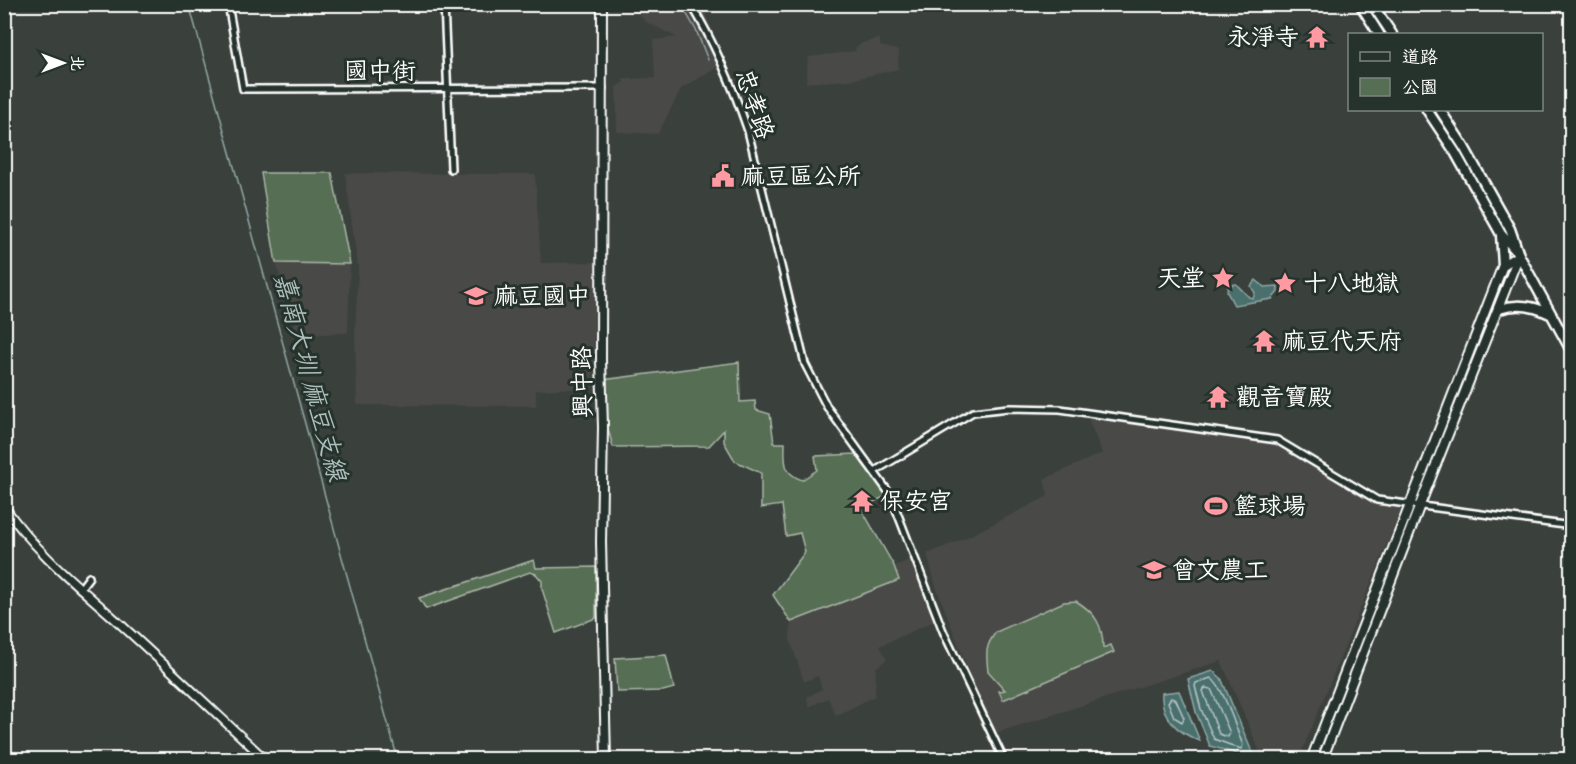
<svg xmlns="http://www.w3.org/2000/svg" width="1576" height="764" viewBox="0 0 1576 764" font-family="Caveat,'LXGW WenKai TC',sans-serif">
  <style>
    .built { fill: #484947 }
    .green { fill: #566e53; stroke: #aab6a9; stroke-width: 1.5 }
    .water { fill: #4a6f6d; stroke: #92a9a7; stroke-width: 1.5 }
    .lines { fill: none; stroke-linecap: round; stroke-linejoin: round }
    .shore { stroke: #b7c5c5; stroke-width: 1.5 }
    .stream { stroke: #92a9a7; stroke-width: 1.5 }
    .minor-casing { stroke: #fff; stroke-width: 10 }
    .tertiary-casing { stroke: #fff; stroke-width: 11 }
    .secondary-casing { stroke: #fff; stroke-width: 12 }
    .primary-casing { stroke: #fff; stroke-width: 13 }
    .minor { stroke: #26332d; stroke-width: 5 }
    .tertiary { stroke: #26332d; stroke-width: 7 }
    .secondary { stroke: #26332d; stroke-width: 8 }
    .primary { stroke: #26332d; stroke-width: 8 }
    .labels { text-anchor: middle; stroke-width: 6; stroke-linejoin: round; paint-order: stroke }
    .poi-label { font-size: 24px; fill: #fff; stroke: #26332d; text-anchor: start }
    .street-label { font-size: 24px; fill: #fff; stroke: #26332d }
    .water-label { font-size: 26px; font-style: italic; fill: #aebebd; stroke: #26332d }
  </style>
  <rect width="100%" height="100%" fill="#3a403c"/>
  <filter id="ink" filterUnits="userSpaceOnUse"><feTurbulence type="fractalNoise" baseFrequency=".0167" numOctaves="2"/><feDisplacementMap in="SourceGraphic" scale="12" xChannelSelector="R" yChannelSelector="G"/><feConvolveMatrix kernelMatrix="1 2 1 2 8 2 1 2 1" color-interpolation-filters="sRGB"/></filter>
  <g filter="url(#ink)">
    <!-- built -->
    <path class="built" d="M656 4 702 5 725 63 681 89 658 134 617 132 616 87 624 82 623 79 655 78 653 40 676 37 646 22 634 8Z
      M880 38V46L899 50 898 69 851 80 806 83 808 57 855 51 856 47 862 43Z
      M345 173 535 174 541 263 596 262 593 388 536 390V406L357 405 355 333 358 269Z
      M276 263 350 264 348 333 297 335Z
      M1086 414 1271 441 1378 499 1402 507 1299 759H1263L1221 661 993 734 936 587 927 554 965 538 1048 496 1044 479 1102 453Z
      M912 559 935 621 880 646 887 659 876 668 875 696 836 716 828 698 809 707 807 697 822 689 818 676 804 682 790 640 791 622 898 581 894 566Z"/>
    <!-- green -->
    <path class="green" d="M261 173H332L350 264 276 263Z
      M739 362 740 402 755 401 756 410 770 414 774 443H785C785 461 782 473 802 480L817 470 815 456 856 454C865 469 877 480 888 495L861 508 894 566 899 580 791 622 773 595 805 552 800 533 786 536 782 505 761 508V473L735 461 724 442V430L709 446 613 447 595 381Z
      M534 560 536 568 596 567V618L556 633 542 589V581L536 574 530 572 426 609 419 598Z
      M1076 601C1096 613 1103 626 1103 648L1111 645 1114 652 1003 700 999 691 1005 690 988 671C986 653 985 646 996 632L1064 602Z
      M666 655 674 688 663 691 617 692 615 658Z"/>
    <!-- water -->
    <path class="water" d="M1256 280 1264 287 1278 286V292L1272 299 1234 305 1227 292 1228 285 1236 284 1249 297 1253 298 1255 293 1251 286Z
      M1213 671 1221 678 1255 759 1210 746 1196 712 1188 679Z
      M1179 691 1200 741C1179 733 1160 718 1162 693Z"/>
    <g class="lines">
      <!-- shore -->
      <path class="shore" d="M1211 678C1224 687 1236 730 1243 745L1241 749 1214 739 1201 709 1195 686 1196 683Z
        M1205 688 1211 689 1230 733 1228 737 1219 734 1203 691Z
        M1171 698 1176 700 1184 718 1182 722 1174 717 1168 702Z"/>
      <!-- stream -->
      <path class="stream" d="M189 4 398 760
        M681 4 696 30 708 60"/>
      <!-- minor casing -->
      <g class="minor-casing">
        <path id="minor" d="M228 4 243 89 603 88
          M444 4 451 169
          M691 4C715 44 733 87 748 131L805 364 827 407 890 494 943 631 1004 760
          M875 471 973 412 1009 408 1060 409 1277 440 1377 500 1572 526
          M80 589 89 577"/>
      </g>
      <!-- tertiary casing -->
      <g class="tertiary-casing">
        <path id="tertiary" d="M4 506C38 556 86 592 129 632 175 674 220 717 266 760"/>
      </g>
      <!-- secondary casing -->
      <g class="secondary-casing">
        <path id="secondary" d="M602 4 601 360 603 427 601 542 606 760
          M1311 760 1503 265 1519 255
          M1322 760 1420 505 1519 255"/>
      </g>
      <!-- primary casing -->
      <g class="primary-casing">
        <path id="primary" d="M1360 4 1379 34
          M1372 4 1392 34
          M1427 110 1455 152 1501 234 1516 251
          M1440 110 1464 147 1510 229 1519 255 1572 352
          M1501 235 1503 265
          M1499 309C1517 303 1533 305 1550 314"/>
      </g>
      <!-- minor -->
      <use href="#minor" class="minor"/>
      <!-- tertiary -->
      <use href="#tertiary" class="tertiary"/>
      <!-- secondary -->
      <use href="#secondary" class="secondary"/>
      <!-- primary -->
      <use href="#primary" class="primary"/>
    </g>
  </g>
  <!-- icons -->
  <defs>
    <g id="temple-bare" transform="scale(1.8)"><path d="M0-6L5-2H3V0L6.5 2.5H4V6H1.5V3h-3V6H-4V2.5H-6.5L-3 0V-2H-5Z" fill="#ff9aa2" stroke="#26332d" stroke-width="2.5" paint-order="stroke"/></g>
    <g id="civic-bare" transform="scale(1.8)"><path d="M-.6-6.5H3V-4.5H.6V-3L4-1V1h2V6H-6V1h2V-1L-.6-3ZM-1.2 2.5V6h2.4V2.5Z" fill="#ff9aa2" stroke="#26332d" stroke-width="2.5" paint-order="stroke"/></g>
    <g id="sight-bare" transform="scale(1.8)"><path d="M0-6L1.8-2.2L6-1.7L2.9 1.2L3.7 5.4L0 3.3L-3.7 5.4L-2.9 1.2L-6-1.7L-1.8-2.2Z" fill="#ff9aa2" stroke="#26332d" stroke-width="2.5" paint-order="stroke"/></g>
    <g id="school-bare" transform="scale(1.8)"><path d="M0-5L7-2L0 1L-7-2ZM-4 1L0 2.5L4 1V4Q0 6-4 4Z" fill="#ff9aa2" stroke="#26332d" stroke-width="2.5" paint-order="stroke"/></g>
    <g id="stadium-bare" transform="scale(1.8)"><path d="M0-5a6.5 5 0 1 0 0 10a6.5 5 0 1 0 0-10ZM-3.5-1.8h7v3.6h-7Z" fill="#ff9aa2" stroke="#26332d" stroke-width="2.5" paint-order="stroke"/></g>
    <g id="university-bare" transform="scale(1.8)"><path d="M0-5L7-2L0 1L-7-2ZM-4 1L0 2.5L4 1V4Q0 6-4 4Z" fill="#ff9aa2" stroke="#26332d" stroke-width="2.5" paint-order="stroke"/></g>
  </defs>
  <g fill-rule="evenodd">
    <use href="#temple-bare" x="1317" y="37"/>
    <use href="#civic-bare" x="723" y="176"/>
    <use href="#sight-bare" x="1223" y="278"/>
    <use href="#sight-bare" x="1285" y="283"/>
    <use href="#school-bare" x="476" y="296"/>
    <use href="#temple-bare" x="1264" y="341"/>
    <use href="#temple-bare" x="1218" y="397"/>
    <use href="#temple-bare" x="862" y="501"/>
    <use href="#stadium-bare" x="1216" y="506"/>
    <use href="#university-bare" x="1154" y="570"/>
  </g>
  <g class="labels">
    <!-- poi labels -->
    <g class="poi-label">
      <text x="1299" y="45" text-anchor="end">永淨寺</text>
      <text x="741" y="184">麻豆區公所</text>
      <text x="1205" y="286" text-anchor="end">天堂</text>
      <text x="1303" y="291">十八地獄</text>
      <text x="494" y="304">麻豆國中</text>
      <text x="1282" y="349">麻豆代天府</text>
      <text x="1236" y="405">觀音寶殿</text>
      <text x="880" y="509">保安宮</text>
      <text x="1234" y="514">籃球場</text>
      <text x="1172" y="578">曾文農工</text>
    </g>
    <!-- street labels -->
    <g class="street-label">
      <text x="380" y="79">國中街</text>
      <text transform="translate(755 104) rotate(71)" y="8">忠孝路</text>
      <text transform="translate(582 382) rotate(-91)" y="8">興中路</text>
    </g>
    <!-- water labels -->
    <g class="water-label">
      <text transform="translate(311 377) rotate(75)" y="9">嘉南大圳 麻豆支線</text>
    </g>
  </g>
  <!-- margin -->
  <rect width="1576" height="764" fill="none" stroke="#26332d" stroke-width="24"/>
  <rect x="12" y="12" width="1552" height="740" fill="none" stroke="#fff" stroke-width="2" filter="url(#ink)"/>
  <!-- legend -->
  <rect x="1348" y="33" width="195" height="78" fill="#26332d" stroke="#7d8581" stroke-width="1.5"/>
  <rect x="1360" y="52" width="30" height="9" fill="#26332d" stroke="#7d8581" stroke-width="1.5"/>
  <text x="1402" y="63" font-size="18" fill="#ffffff">道路</text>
  <rect x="1360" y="78" width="30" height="18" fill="#566e53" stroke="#7d8581" stroke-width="1.5"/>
  <text x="1402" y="93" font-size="18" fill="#ffffff">公園</text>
  <!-- north arrow -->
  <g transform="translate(63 63) rotate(90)" stroke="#26332d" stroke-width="4.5" paint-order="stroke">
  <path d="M0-4.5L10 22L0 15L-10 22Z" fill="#ffffff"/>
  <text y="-9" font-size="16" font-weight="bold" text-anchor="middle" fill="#ffffff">北</text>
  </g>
</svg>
